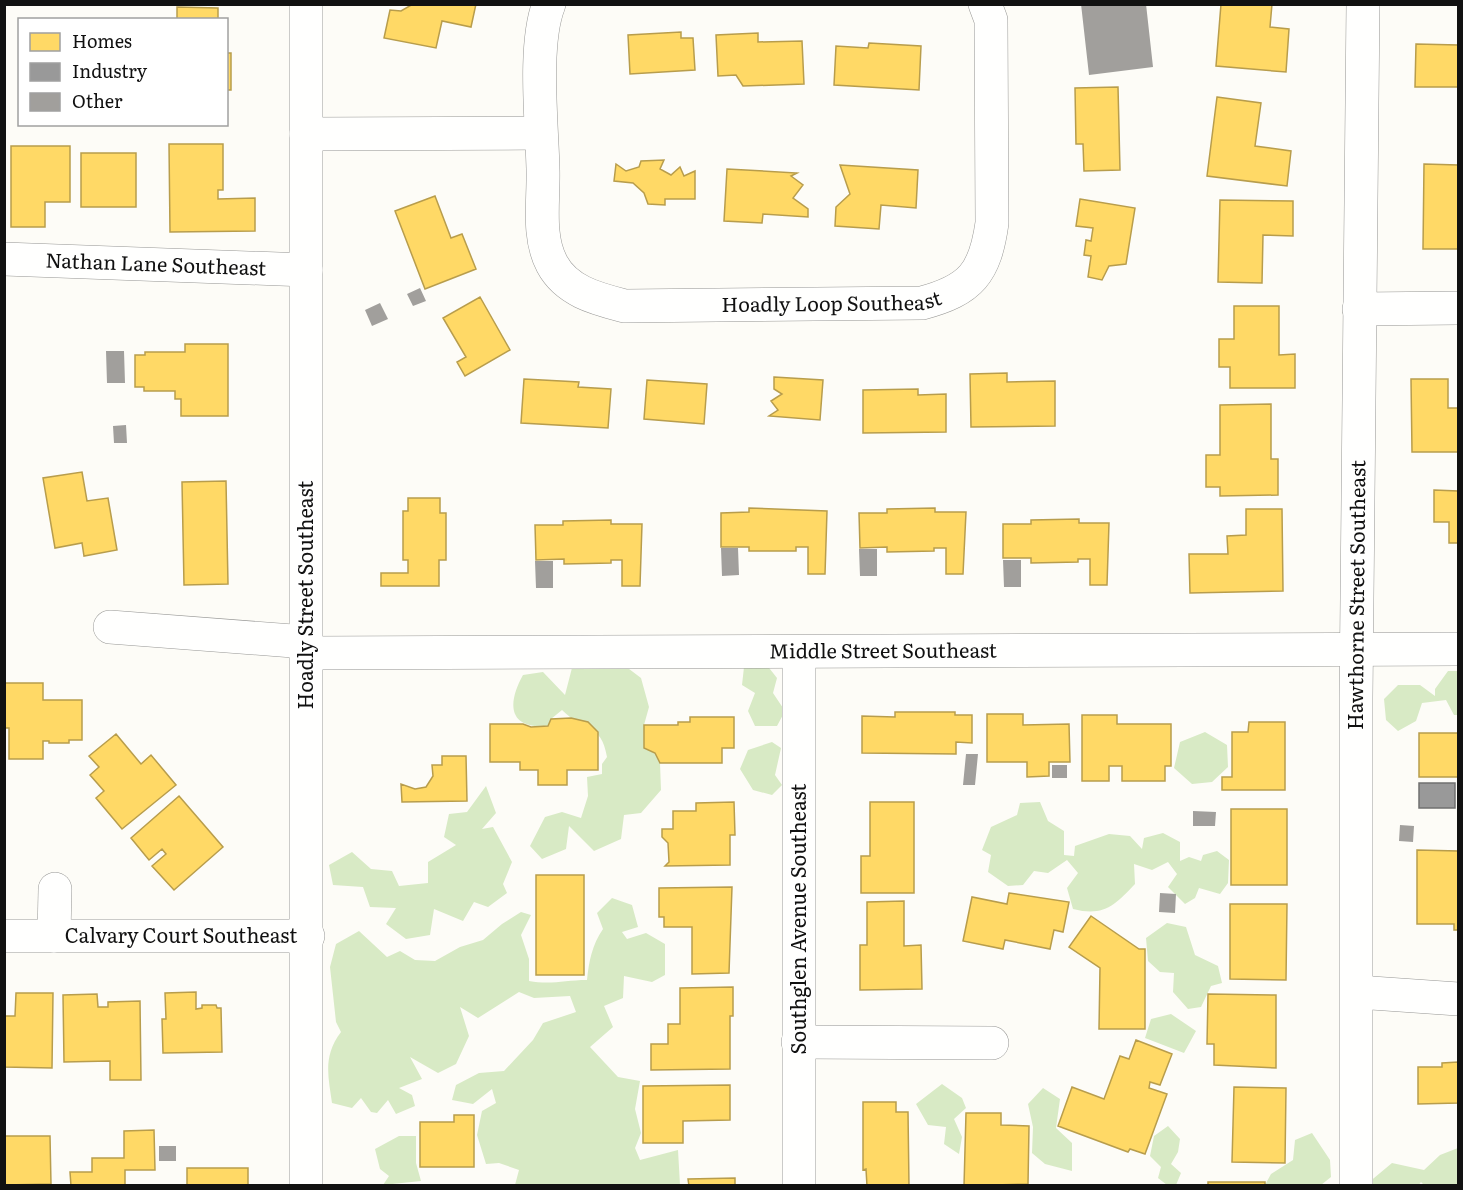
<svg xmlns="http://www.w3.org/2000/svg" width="1463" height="1190" viewBox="0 0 1463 1190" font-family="Literata,serif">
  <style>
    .forest { fill: #d8eac5 }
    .homes { fill: #ffd966; stroke: #b89d4c; stroke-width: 1.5 }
    .industry { fill: #999; stroke: #707070; stroke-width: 1.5 }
    .building { fill: #a19f9c }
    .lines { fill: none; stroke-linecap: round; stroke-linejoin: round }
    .minor-casing { stroke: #979795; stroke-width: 34 }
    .minor { stroke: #fffffe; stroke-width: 33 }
    .labels { text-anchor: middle; stroke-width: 6; stroke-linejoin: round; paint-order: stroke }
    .street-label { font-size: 20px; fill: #111; stroke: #fff }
  </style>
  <rect width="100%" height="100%" fill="#fdfcf7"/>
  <!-- forest -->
  <path class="forest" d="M600 647 641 678 649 707 644 725 660 763 661 790 641 813 624 815 621 839 594 851 569 826 566 849 542 859 530 846 545 817 562 812 581 818 588 796 587 777 602 774V764L607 757C601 722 584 732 562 710L551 719 548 726C508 729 507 704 523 675L543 672 565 695 573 664Z
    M766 664 777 678 773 693 785 711 777 726H755L748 711 755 693 742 685 744 667Z
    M1448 671H1458V715H1454L1446 700 1422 703 1416 721 1398 731 1386 720 1384 699 1398 685H1420L1435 696V689Z
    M1205 732 1227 745 1228 767 1212 782 1192 784 1174 768 1180 742Z
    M772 742 781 748 775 775 782 785 772 795 753 790 740 769 748 750Z
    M486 786 496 813 482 829 493 827 512 862 503 884 507 893 488 907 474 902 463 921 434 909 430 935 406 939 386 924 396 908 370 907 363 887 333 885 329 865 352 852 371 869 392 871 399 886 428 883V862L456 845 444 837 449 814 467 812Z
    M1040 802 1048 821 1064 831V855L1074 856 1075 846 1109 834 1130 836 1142 849 1144 838 1163 833 1180 842V861L1189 857 1201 861 1203 855 1217 851 1229 860 1228 883 1220 894 1199 888 1195 898 1185 904 1168 887 1177 874 1168 862 1152 870 1134 864 1135 884C1115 905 1104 917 1073 909L1067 888 1078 873 1067 860 1048 873 1034 871 1023 885 1008 886 988 872 991 855 982 850 991 827 1017 815 1020 803Z
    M612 898 632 905 638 927 622 932 627 939 646 933 665 944V975L652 982 624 976 623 998 604 1006 613 1027 590 1047 618 1077 640 1081 635 1109 641 1133 635 1148 640 1160 678 1150 680 1185H515L519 1170 499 1163 486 1164 477 1135 482 1111 496 1103 492 1089 473 1104 452 1100 456 1085 479 1073 504 1071 533 1040 543 1023 576 1012 570 996 534 998 519 992 478 1018 460 1007 469 1036 456 1064 438 1073 410 1057 422 1079 399 1088 412 1095 415 1106 396 1114 388 1100 377 1113 371 1112 361 1098 352 1108 332 1103C328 1075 323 1056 341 1032L336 1022 330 967 336 944 359 931 387 957 400 951 415 960 435 961 460 947 483 940 502 924 521 912 531 915 521 935 529 959V981C551 985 565 980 587 980 589 961 592 945 603 929L597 913Z
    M1167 923 1186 927 1195 955 1218 966 1222 983 1211 986 1201 1007 1188 1009 1173 992 1174 973 1160 972 1148 961 1146 938Z
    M1171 1014 1196 1031 1184 1053 1145 1038 1151 1019Z
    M942 1084 962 1098 966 1108 954 1119 962 1137 959 1154 944 1144 946 1127 928 1125 916 1104Z
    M1043 1088 1060 1099 1056 1128 1072 1143V1171L1045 1164 1032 1153 1033 1127 1028 1104Z
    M1168 1126 1180 1139 1178 1152 1171 1164 1181 1173 1176 1185H1167L1158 1178 1161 1167 1150 1156 1154 1136Z
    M1312 1133 1330 1160 1331 1177 1321 1185H1265L1271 1174 1293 1160 1295 1140Z
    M399 1136H416V1163L421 1181 383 1185 389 1176 380 1169 375 1149Z
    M1458 1148V1185H1424L1421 1182 1418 1186H1369L1368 1183 1392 1163 1424 1170 1440 1155Z"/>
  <!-- homes -->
  <path class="homes" d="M413 4H476L471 27 442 21 436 48 384 38 390 10 401 11Z
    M1221 4H1272L1270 27 1289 29 1286 72 1216 66Z
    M177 7 218 8V20H177Z
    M681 32V38H693L695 70 630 74 628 35Z
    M758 33V42L802 41 804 84 743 86 736 75 718 76 716 35Z
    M869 43 921 46 919 90 834 85 836 46 868 48Z
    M1416 44 1458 45V87H1415Z
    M226 53H231V90H226Z
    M1118 87 1120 170 1084 171 1083 144H1076L1075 88Z
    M1217 97 1261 103 1255 146 1291 151 1287 186 1207 176Z
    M169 144H223V190H218V199L255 198V231L170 232Z
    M11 146H70V202H45V227H11Z
    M81 153H136V207H81Z
    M664 160 660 169 671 175 680 167 684 176 695 171V199H665V205L648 204 644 193 633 183 614 181 616 164 626 171 639 167 641 161Z
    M1424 164 1458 165V249H1423Z
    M840 165 918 170 916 208 881 205 879 229 835 226 836 207 850 194Z
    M727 169 797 173 791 176 803 185 793 198 808 209V217L763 214 762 223 724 221Z
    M435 196 451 238 462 234 476 269 425 289 395 211Z
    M1080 199 1135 208 1126 264 1109 266 1102 280 1088 277 1091 256 1084 255 1086 240 1091 241 1093 228 1076 226Z
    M1220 200 1293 201V236L1263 235 1262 283 1218 282Z
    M480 297 510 350 465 376 457 362 466 357 443 318Z
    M1234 306H1279V355L1295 354V388H1230V367H1219V339H1234Z
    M185 344H228V416H181V399H175V391H144V387H135V355H145V352H185Z
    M1007 373V382L1055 381V426L971 427 970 374Z
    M774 377 823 380 820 420 769 416 778 410 771 401 782 394 774 389Z
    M524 379 579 382 578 387 611 389 608 428 521 423Z
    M1411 379H1448V408H1458V452H1412Z
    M647 380 707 384 704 424 644 419Z
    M918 389V395L946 394V432L863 433V390Z
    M1271 404V459H1278V495L1220 496V487H1206V455H1220V405Z
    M82 472 87 501 108 498 117 550 84 556 82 543 55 548 43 478Z
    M226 481 228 584 184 585 182 482Z
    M1434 490 1458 491V543H1449V522H1434Z
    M408 498H440V513H446V560H439V586H381V573H408V560H403V511H408Z
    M749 508 827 511 825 574H808V547H796V551H749V547H721V513L749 512Z
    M935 508V512H966L963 574H946V548H934V551L887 552V547L860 548 859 513H887V509Z
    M1246 509H1282L1283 591 1190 593 1189 554H1228L1227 536 1246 535Z
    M1079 519V523H1109L1107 585H1090V559H1078V562L1031 563V558H1003V524H1031V520Z
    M611 520V524H642L640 586H622V560H611V563L564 564V559L536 560 535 525H563V521Z
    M4 683H43V700H82V740H69V743H49V741H43V759H9V728H4Z
    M895 712H955V715H972V743L956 742V754L862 753V716L895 717Z
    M987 714H1023V725L1069 724 1070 762H1049V776L1027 777V762H987Z
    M1082 715H1117V724H1171V766H1165V781H1122V766H1109V781H1082Z
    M690 717H734V748H722V763H660L655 753 644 748V725H678V722H690Z
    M571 718 588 722 598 732V770H567V785H538V770H520V762H490V724H523L531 727 548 726 551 719Z
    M1249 722H1285V790H1222V777H1232V732H1248Z
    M1419 733H1458V777H1419Z
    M116 734 141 764 151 755 176 785 122 829 96 798 104 791 90 775 99 767 89 756Z
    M442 756H466L467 801 402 802 401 784 415 789 426 787 433 776 432 765H442Z
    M179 796 223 847 174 890 152 866 166 854 162 849 149 860 131 838Z
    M734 802 735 835H730V865L665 866 669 862 668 843 662 837V829H673V811H696V803Z
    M870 802H914V893H861V856H870Z
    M1231 809H1287V885H1231Z
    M1417 850 1458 851V930H1454V924H1417Z
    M536 875H584V975H536Z
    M732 887 729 973 692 974V927H664V917H659V888Z
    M1009 893 1069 902 1063 932 1054 930 1050 949 1005 940 1003 949 963 941 972 897 1007 904Z
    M904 901V946L921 945 922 989 860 990V945H867V902Z
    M1230 904H1287L1286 980 1230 979Z
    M1091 916 1139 949H1145V1029H1099L1100 968 1069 947Z
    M733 987V1016H730V1069L651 1070V1044H668V1024H680V988Z
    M196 992V1009L202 1008V1005H216L217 1008H221L222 1052 163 1053 162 1019H166L165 993Z
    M16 993H53L52 1068 4 1067V1016H15Z
    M97 994 98 1007H108V1002L140 1001 141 1080H110V1061L64 1062 63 995Z
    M1208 994 1276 995V1068L1214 1065V1044H1207Z
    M1136 1040 1172 1054 1160 1085 1150 1082 1149 1088 1167 1094 1145 1154 1130 1149 1128 1152 1058 1126 1072 1087 1104 1099 1120 1056 1129 1059Z
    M1458 1062V1103L1418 1104V1067H1442V1063Z
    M730 1085V1120L683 1121V1143H643V1086Z
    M1234 1087 1286 1088 1285 1163 1232 1162Z
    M863 1102H896V1112H908L909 1186H867L866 1169 863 1170Z
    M966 1113H1001V1125L1029 1126 1028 1184 964 1186Z
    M454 1115H474V1167H420V1122H454Z
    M154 1130 155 1170H125V1186H71L70 1172H92V1158H124V1131Z
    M4 1136H50L51 1184 4 1185Z
    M187 1168H248V1186H187Z
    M735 1178V1186H689L688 1179Z
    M1208 1182H1265V1186H1208Z"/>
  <!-- industry -->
  <path class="industry" d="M1419 783H1455V808H1419Z"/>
  <!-- building -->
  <path class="building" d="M1081 4H1146L1153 67 1089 75Z
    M420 288 426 301 413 306 407 294Z
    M380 303 388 319 372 326 365 310Z
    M106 351H124L125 383H107Z
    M126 425 127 443H114L113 426Z
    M721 548H738L739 575 722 576Z
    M859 549H877V576H860Z
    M1003 560H1021V587H1004Z
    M535 561H553V588H536Z
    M966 754H978L975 785H963Z
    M1052 765H1067V778H1052Z
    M1193 811 1216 812 1215 826H1193Z
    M1400 825 1414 826 1413 842 1399 841Z
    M1160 893 1176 894 1175 913 1159 912Z
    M159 1146H176V1161H159Z"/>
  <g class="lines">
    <!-- minor casing -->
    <g class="minor-casing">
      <g id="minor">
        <path id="s1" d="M549 4C533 44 542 125 543 169 544 200 537 236 552 264 567 292 598 299 625 306L922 303C971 290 985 273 992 223L991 20 985 4"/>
        <path d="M306 134 540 133"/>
        <path id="s2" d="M4 259 306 270"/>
        <path d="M1359 309 1458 308"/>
        <path d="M110 627 306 642"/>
        <path id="s3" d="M307 653 1458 649"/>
        <path d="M799 653V1186"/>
        <path id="s4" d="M4 936H308"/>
        <path d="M54 936 55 889"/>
        <path d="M1357 992 1458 999"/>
        <path d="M798 1042 992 1043"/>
        <path d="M306 1186V4"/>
        <path id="s5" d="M1356 1186V698L1363 4"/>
      </g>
    </g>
    <!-- minor -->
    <use href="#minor" class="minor"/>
  </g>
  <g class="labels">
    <!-- street labels -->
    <g class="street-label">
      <text dy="7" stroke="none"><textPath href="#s2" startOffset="152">Nathan Lane Southeast</textPath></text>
      <text dy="7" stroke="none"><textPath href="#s1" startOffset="556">Hoadly Loop Southeast</textPath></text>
      <text transform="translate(306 595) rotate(-90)" y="7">Hoadly Street Southeast</text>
      <text dy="7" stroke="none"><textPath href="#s5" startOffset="591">Hawthorne Street Southeast</textPath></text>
      <text dy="7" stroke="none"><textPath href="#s3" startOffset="576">Middle Street Southeast</textPath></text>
      <text transform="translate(799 919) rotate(-90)" y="7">Southglen Avenue Southeast</text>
      <text dy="7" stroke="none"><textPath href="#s4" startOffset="177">Calvary Court Southeast</textPath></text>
    </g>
  </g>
  <!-- border -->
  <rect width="1463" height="1190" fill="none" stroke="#111111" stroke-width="12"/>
  <!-- legend -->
  <rect x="18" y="18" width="210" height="108" fill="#ffffff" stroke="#a0a0a0" stroke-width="1.5"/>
  <rect x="30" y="33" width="30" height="18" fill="#ffd966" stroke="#a0a0a0" stroke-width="1.5"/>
  <text x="72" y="48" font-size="18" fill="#111111">Homes</text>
  <rect x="30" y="63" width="30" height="18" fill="#999999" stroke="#a0a0a0" stroke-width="1.5"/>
  <text x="72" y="78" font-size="18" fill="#111111">Industry</text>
  <rect x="30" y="93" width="30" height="18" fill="#a19f9c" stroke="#a0a0a0" stroke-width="1.5"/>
  <text x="72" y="108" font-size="18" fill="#111111">Other</text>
</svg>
